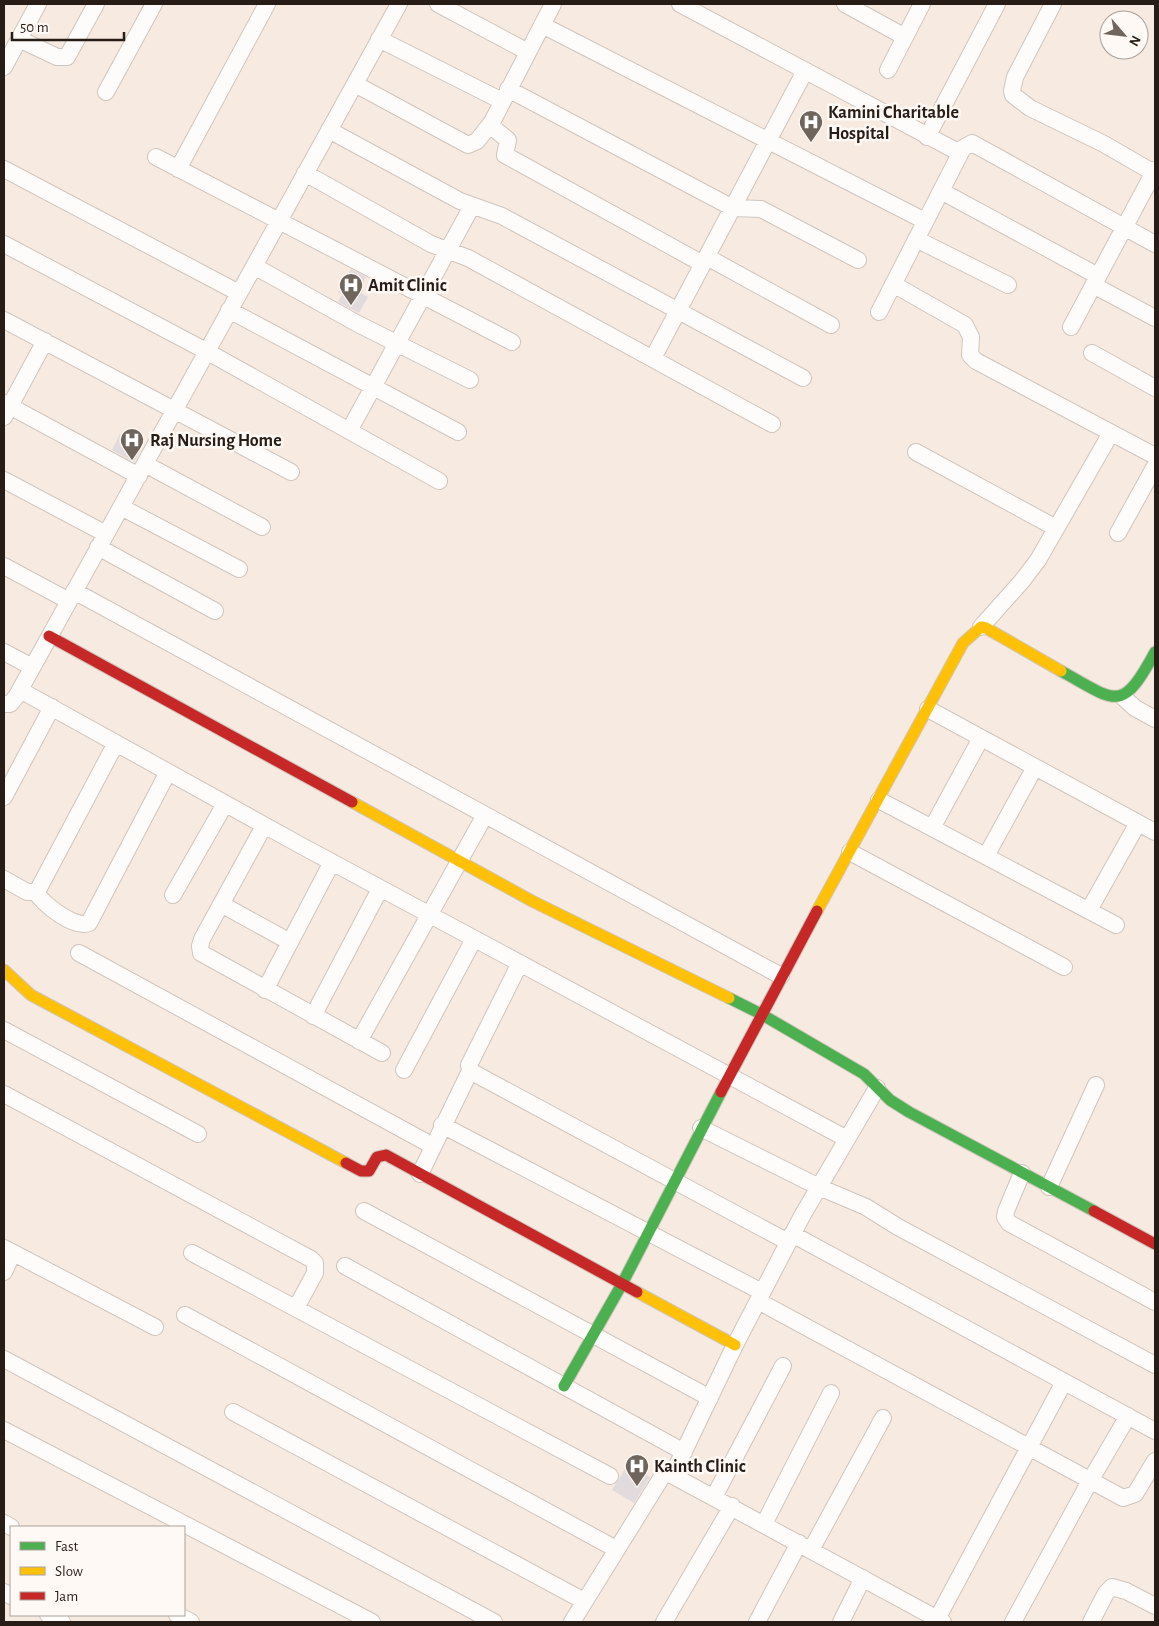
<svg xmlns="http://www.w3.org/2000/svg" width="1159" height="1626" viewBox="0 0 1159 1626" font-family="'Alegreya Sans',sans-serif">
  <style>
    .building { fill: #e2dbdd }
    .lines { fill: none; stroke-linecap: round; stroke-linejoin: round }
    .street-casing { stroke: #cfc5bd; stroke-width: 18 }
    .fast-casing { stroke: #cfc5bd; stroke-width: 13 }
    .slow-casing { stroke: #cfc5bd; stroke-width: 13 }
    .jam-casing { stroke: #cfc5bd; stroke-width: 13 }
    .street { stroke: #fefcfa; stroke-width: 16 }
    .fast { stroke: #4caf50; stroke-width: 11 }
    .slow { stroke: #ffc107; stroke-width: 11 }
    .jam { stroke: #c62828; stroke-width: 11 }
    .labels { text-anchor: middle; stroke-width: 5; stroke-linejoin: round; paint-order: stroke }
    .poi-label { font-size: 18px; font-weight: bold; fill: #271d16; stroke: #fff9f5; text-anchor: start }
  </style>
  <rect width="100%" height="100%" fill="#f7eae1"/>
  <!-- building -->
  <path class="building" d="M351 269 366 277 358 291 368 297 359 313 338 302 342 295 338 292Z
    M120 434 143 446 134 462 112 450Z
    M628 1464 650 1477 634 1503 612 1490Z"/>
  <g class="lines">
    <!-- street casing -->
    <g class="street-casing">
      <path id="street" d="M438 4 528 52
        M553 4 492 122V127L508 140 505 155 703 264
        M680 4 960 153
        M845 4 905 37
        M1053 4 1015 77 1012 91 1013 95 1030 108 1104 144 1154 173
        M542 25 925 221
        M19 39 57 57H67L96 4
        M379 39 502 101
        M4 67 38 4
        M888 70 922 4
        M355 84 468 145 477 141 492 122
        M508 89 733 208 761 209 858 260
        M106 92 154 4
        M329 130 460 201 502 216 803 378
        M927 137 997 4
        M156 157 512 342
        M4 169 239 293
        M178 169 267 4
        M305 173 431 244 468 258 772 424
        M941 191 1098 276
        M916 239 1008 285
        M4 244 206 351 439 481
        M707 257 831 325
        M254 266 358 324 470 380
        M893 284 965 325 971 337 970 355 976 361 1155 456
        M1093 285 1155 318
        M229 310 458 432
        M879 312 963 148 972 143 1155 244
        M4 320 291 472
        M1071 327 1155 170
        M1092 353 1155 388
        M653 358 805 71
        M4 403 139 476
        M4 417 45 341
        M349 431 472 206
        M916 452 1056 528
        M145 464 262 527
        M4 480 106 534
        M121 507 239 569
        M1118 533 1155 466
        M98 547 215 611
        M4 566 69 601
        M74 591 781 976
        M981 627 1022 581 1038 560 1111 433
        M4 652 32 667
        M20 690 300 845 847 1139
        M1123 697 1135 708 1155 719
        M4 704H10L16 697 399 4
        M928 709 1155 832
        M4 797 52 707
        M879 800 1116 925
        M264 826 202 939 200 946 201 953 382 1053
        M932 828 981 738
        M850 852 1064 967
        M986 856 1035 767
        M4 879 27 892H36L39 888 116 743
        M36 892C43 904 74 929 89 923L168 772
        M173 895 225 804
        M221 904 290 942
        M1089 910 1138 823
        M79 953 433 1146
        M520 963 469 1065 470 1071 788 1242
        M265 990 332 862
        M313 1016 380 889
        M4 1030 198 1134
        M359 1041 485 815
        M404 1070 474 939
        M4 1094 311 1259 315 1263V1273L296 1308
        M442 1125 762 1292
        M701 1128 819 1187 866 1207 898 1227 1155 1365
        M1022 1173 1006 1211 1005 1217 1009 1223 1155 1302
        M420 1174 470 1071
        M1049 1187 1096 1085
        M364 1211 710 1398
        M792 1234 1155 1431
        M4 1248 155 1327
        M192 1253 610 1476
        M345 1266 684 1452
        M4 1272 13 1253
        M758 1301 1123 1498 1135 1494 1155 1461
        M185 1315 616 1549
        M4 1359 494 1622
        M233 1412 584 1601
        M4 1430 372 1622
        M673 1474 735 1345 802 1216 877 1088
        M714 1497 783 1366
        M4 1523 11 1527
        M764 1524 831 1393
        M811 1550 883 1418
        M4 1592 11 1596
        M48 1615 62 1622
        M177 1615 191 1622
        M937 1619 1064 1382
        M572 1622 663 1475 668 1473 943 1622
        M664 1622 732 1506
        M757 1622 799 1543
        M841 1622 863 1578
        M1013 1622 1090 1481 1128 1416
        M1091 1622 1106 1593 1112 1587 1126 1591 1155 1606"/>
    </g>
    <!-- fast casing -->
    <g class="fast-casing">
      <path id="fast" d="M1061 671C1116 701 1121 715 1155 652
        M729 998 761 1014 864 1074 890 1100 909 1112 1094 1211
        M564 1386 622 1284 721 1092"/>
    </g>
    <!-- slow casing -->
    <g class="slow-casing">
      <path id="slow" d="M352 802 532 901 729 998
        M817 911 963 643 981 627 986 628 1061 671
        M4 970 31 995 346 1163
        M637 1292 735 1345"/>
    </g>
    <!-- jam casing -->
    <g class="jam-casing">
      <path id="jam" d="M49 636 352 802
        M721 1092 817 911
        M346 1163 361 1171H369L377 1157 386 1155 637 1292
        M1094 1211 1155 1244"/>
    </g>
    <!-- street -->
    <use href="#street" class="street"/>
    <!-- fast -->
    <use href="#fast" class="fast"/>
    <!-- slow -->
    <use href="#slow" class="slow"/>
    <!-- jam -->
    <use href="#jam" class="jam"/>
  </g>
  <!-- icons -->
  <defs>
    <g id="hospital-pin" transform="scale(1.25)"><path d="M0 17L-7.5 6A9.5 9.5 0 1 1 7.5 6Z" fill="#70655d" stroke="#fff9f5"/><path d="M-5-5h3v3.5h4V-5h3V5h-3V1.5h-4V5h-3Z" fill="#fff"/></g>
  </defs>
  <g fill-rule="evenodd">
    <use href="#hospital-pin" x="811" y="122"/>
    <use href="#hospital-pin" x="351" y="285"/>
    <use href="#hospital-pin" x="132" y="440"/>
    <use href="#hospital-pin" x="637" y="1466"/>
  </g>
  <g class="labels">
    <!-- poi labels -->
    <g class="poi-label">
      <text x="828" y="118">Kamini Charitable<tspan x="828" dy="21">Hospital</tspan></text>
      <text x="368" y="291">Amit Clinic</text>
      <text x="150" y="446">Raj Nursing Home</text>
      <text x="654" y="1472">Kainth Clinic</text>
    </g>
  </g>
  <!-- border -->
  <rect width="1159" height="1626" fill="none" stroke="#271d16" stroke-width="10"/>
  <!-- legend -->
  <rect x="10" y="1526" width="175" height="90" fill="#fff9f5" stroke="#a9a19c"/>
  <rect x="20" y="1542" width="25" height="8" fill="#4caf50" stroke="#a9a19c"/>
  <text x="55" y="1551" font-size="15" fill="#271d16">Fast</text>
  <rect x="20" y="1567" width="25" height="8" fill="#ffc107" stroke="#a9a19c"/>
  <text x="55" y="1576" font-size="15" fill="#271d16">Slow</text>
  <rect x="20" y="1592" width="25" height="8" fill="#c62828" stroke="#a9a19c"/>
  <text x="55" y="1601" font-size="15" fill="#271d16">Jam</text>
  <!-- north arrow -->
  <g transform="translate(1124 35) rotate(118)"><circle r="24" fill="#fff9f5" stroke="#a9a19c"/>
  <path d="M0-4L9 19L0 12L-9 19Z" fill="#70655d"/>
  <text y="-8" font-size="14" font-weight="bold" text-anchor="middle" fill="#271d16">N</text>
  </g>
  <!-- scale -->
  <path d="M12 32v8h112v-8" fill="none" stroke="#271d16" stroke-width="2.5"/>
  <text x="20" y="32" font-size="15" fill="#271d16" stroke="#fff9f5" stroke-width="4" paint-order="stroke">50 m</text>
</svg>
